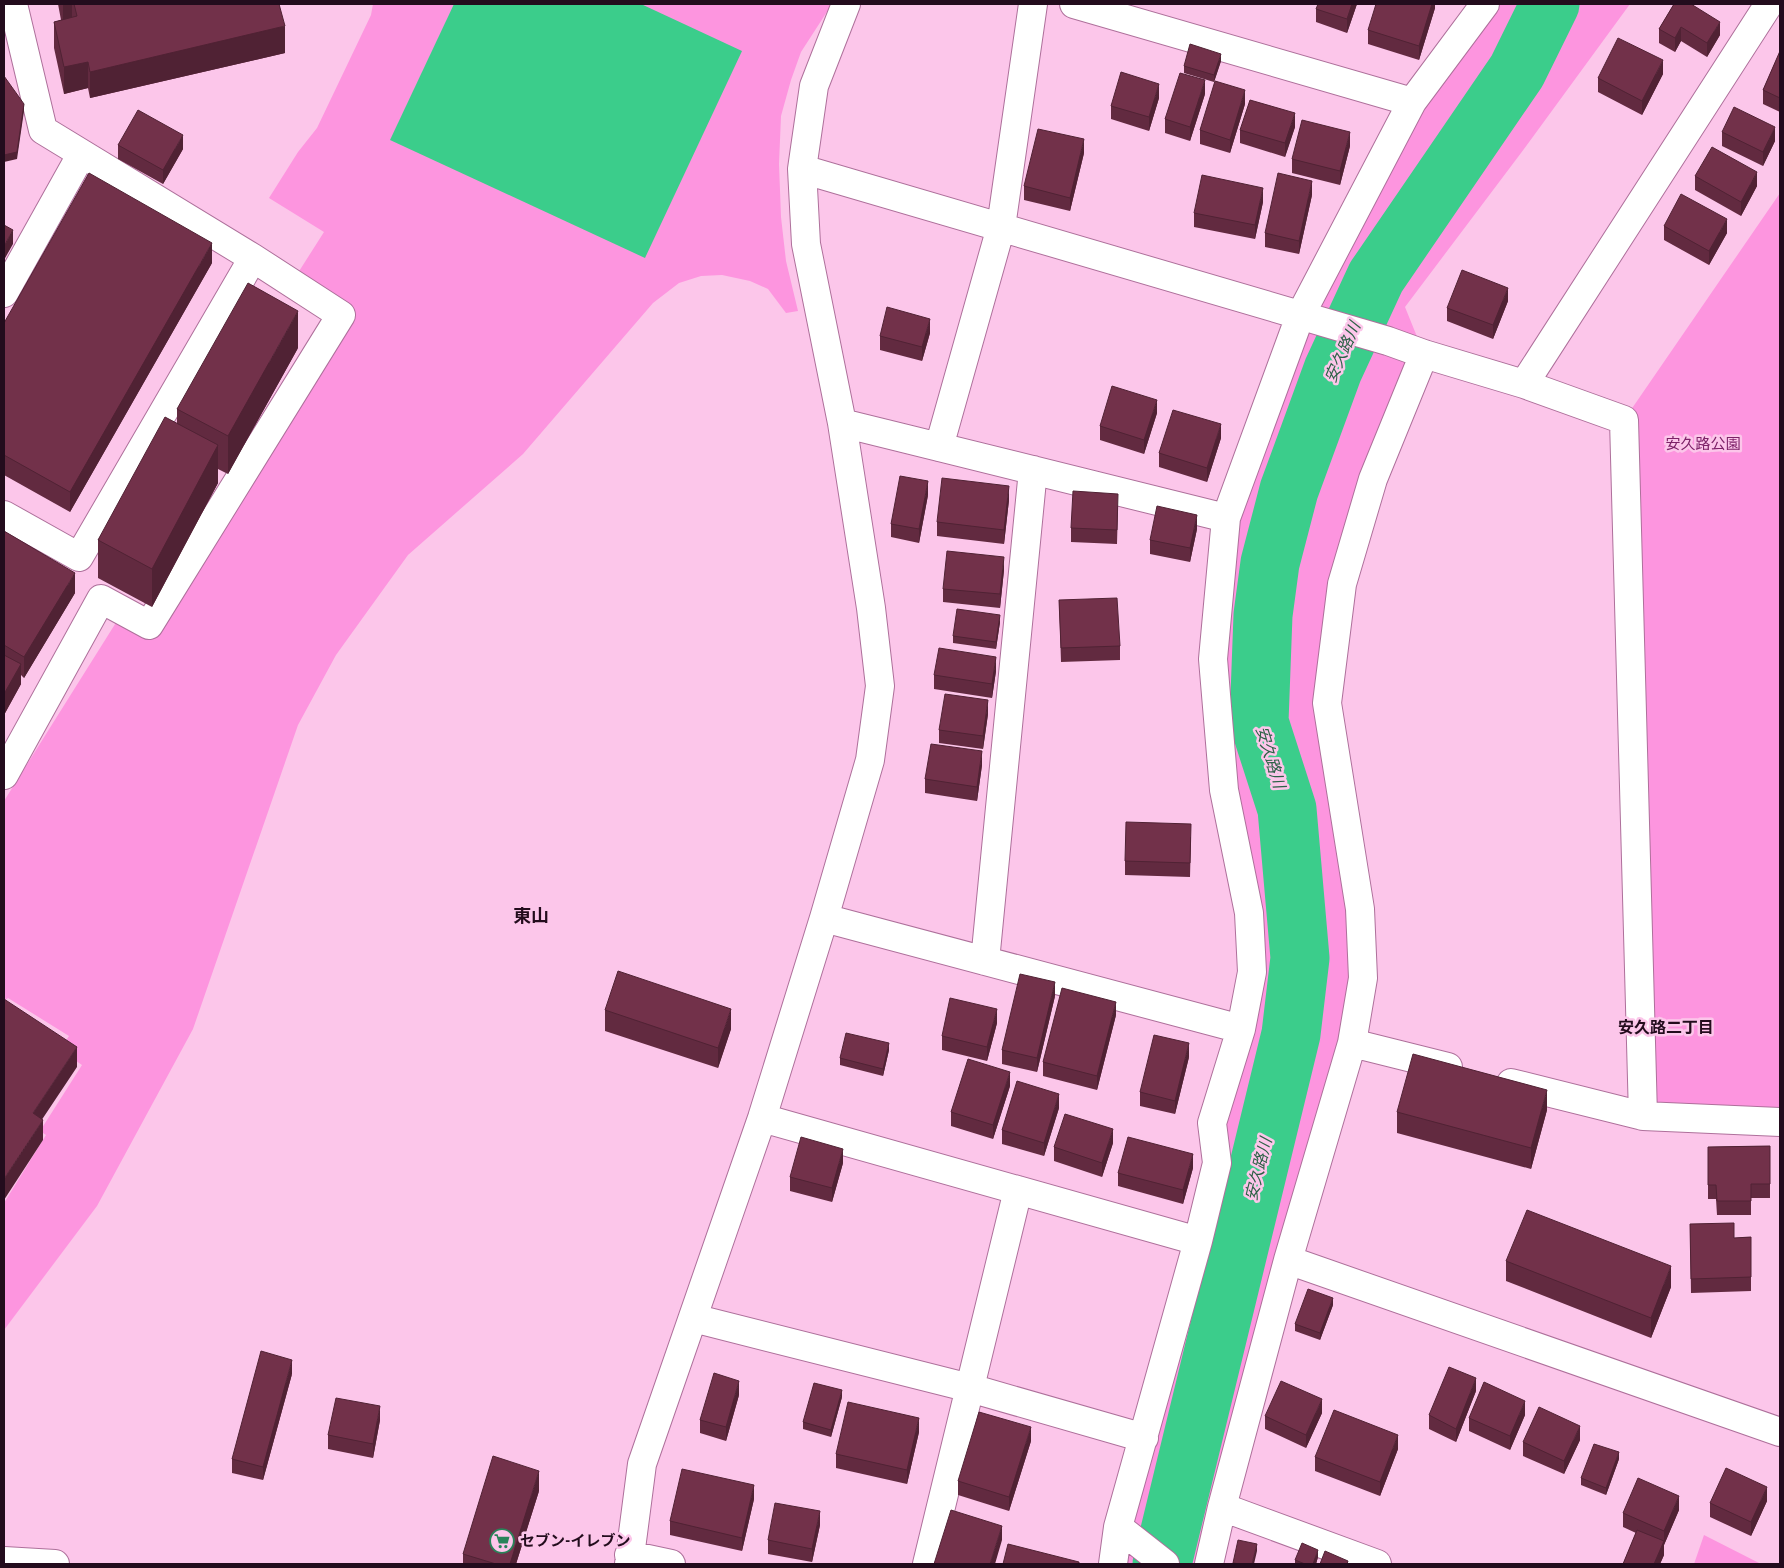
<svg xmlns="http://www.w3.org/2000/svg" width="1784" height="1568" viewBox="0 0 1784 1568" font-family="'PT Sans','Noto Sans JP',sans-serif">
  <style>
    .green { fill: #fd95df }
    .water { fill: #3bcd8b }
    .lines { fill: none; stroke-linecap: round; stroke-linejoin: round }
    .river { stroke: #3bcd8b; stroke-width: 59 }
    .minor-casing { stroke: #ae709b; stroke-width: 30 }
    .minor { stroke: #fff; stroke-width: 28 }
    .wall { fill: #622a40 }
    .shaded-wall { fill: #502234 }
    .building { fill: #72314a; stroke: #502234 }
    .labels { text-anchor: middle; stroke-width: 5; stroke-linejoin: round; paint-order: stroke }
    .park-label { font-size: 15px; fill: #7d2168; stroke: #fcc6ea }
    .poi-label { font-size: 15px; font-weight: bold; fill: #230c1d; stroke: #fcc6ea; text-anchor: start }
    .water-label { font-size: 16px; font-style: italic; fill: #2c6246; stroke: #fcc6ea }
    .neighbourhood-label { font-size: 16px; font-weight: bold; fill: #230c1d; stroke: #fcc6ea }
    .quarter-label { font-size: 18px; font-weight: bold; fill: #230c1d; stroke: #fcc6ea }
  </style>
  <rect width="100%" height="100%" fill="#fcc6ea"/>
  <!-- green -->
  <path class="green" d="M373 4H832L801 52 791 80 781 116 779 164 781 217 786 261 798 311 786 313 768 289 750 281 722 275 701 276 679 283 653 303 523 454 408 555 336 655 298 725 193 1029 97 1206 4 1330V1203L46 1135 40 1131 82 1065 60 1050 69 1036 8 998 4 1001V801L117 621 149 640 354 313 296 276 324 232 269 198 298 152 317 128 371 15Z
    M1481 4H1630L1521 153 1405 307 1424 354 1342 584 1327 703 1361 992 1213 1564H1117L1252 956 1224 742 1226 518 1320 278Z
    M1780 193V1118L1643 1116 1624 420Z
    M1704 1535 1761 1564H1694Z"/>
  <!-- water -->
  <path class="water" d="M454 4H641L742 51 645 258 390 140Z"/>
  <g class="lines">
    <!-- river -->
    <path class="river" d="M1162 1564 1291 1034 1300 958 1287 809 1259 722 1263 615 1270 563 1289 490 1333 370 1376 277 1517 71 1550 4"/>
    <!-- minor casing -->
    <g class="minor-casing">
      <path id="minor" d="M1074 4 1412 102
        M802 169 1388 341 1424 354 1524 384 1624 420 1643 1116
        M4 293 81 155
        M1524 384 1769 4
        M842 423 1226 518
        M939 447 1001 227 1033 4
        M4 515 79 557 253 258
        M4 775 101 599 149 625 341 315 253 258 43 130 13 4
        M824 918 1241 1029
        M985 961 1033 470
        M1352 1043 1448 1067
        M1511 1083 1643 1116 1780 1122
        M762 1118 1198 1241 1118 1527 1113 1564
        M1198 1241 1217 1163 1212 1123 1241 1029 1252 972 1249 913 1224 790 1213 659 1226 518 1300 316 1412 102 1485 4
        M1288 1260 1780 1432
        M693 1318 970 1388 1144 1438
        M1222 1507 1377 1564
        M1118 1527 1165 1564
        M629 1555 671 1564
        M4 1561 55 1564
        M629 1564 642 1464 762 1118 824 918 870 760 880 686 871 608 842 423 806 244 802 169 814 86 846 4
        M927 1564 1018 1190
        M1209 1564 1222 1507 1288 1260 1352 1043 1363 978 1360 909 1327 703 1342 584 1373 479 1424 354"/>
    </g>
    <!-- minor -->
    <use href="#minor" class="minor"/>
  </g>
  <!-- wall -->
  <path class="wall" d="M58 4H279L285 53 90 98 88 88 64 94 54 48V22L61 20Z
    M1357 4 1347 33 1316 22V9Z
    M1435 4V8L1419 60 1368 44V30Z
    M1674 4 1720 35 1707 57 1681 41 1675 52 1659 43V29Z
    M1780 51V112L1763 104V90Z
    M1221 61 1214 82 1184 73V66Z
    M1663 74 1642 115 1598 92V78Z
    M1205 94 1190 141 1165 133V119Z
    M1159 98 1149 131 1111 119V106Z
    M1245 104 1230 153 1200 144V130Z
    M1295 127 1285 157 1240 143V130Z
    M1722 132 1775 141 1763 166 1722 146Z
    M118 145 183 149 163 184 118 159Z
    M1350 146 1340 185 1292 173V159Z
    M1084 153 1070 211 1024 200V186Z
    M1695 176 1757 186 1741 216 1695 190Z
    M1312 195 1299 254 1265 247V233Z
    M1263 202 1255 239 1194 227V213Z
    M1664 226 1727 233 1709 265 1664 240Z
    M212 263 70 512 4 475V323Z
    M1508 301 1493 339 1447 321V308Z
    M930 333 922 361 880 350V336Z
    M298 348 228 474 218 469V483L152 607 98 578V540L177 424V409Z
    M1157 413 1144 454 1100 440V426Z
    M1221 438 1207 482 1159 467V453Z
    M928 495 919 543 891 537V524Z
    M1009 500 1004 544 937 536V522Z
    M1118 507 1117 544 1071 542V528Z
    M1197 529 1190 562 1150 554V540Z
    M4 531 75 593 24 678 21 675V684L4 715Z
    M1004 570 1000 608 943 602V589Z
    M1059 600 1120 646V660L1061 662Z
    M1000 622 996 649 953 643V636Z
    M996 671 992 698 934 689V675Z
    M988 714 983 749 939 743V730Z
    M982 765 977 801 925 793V779Z
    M1191 837 1190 877 1125 875V861Z
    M1055 996 1037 1072 1002 1064V1050Z
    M605 1010 731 1029 718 1068 605 1031Z
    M1116 1015 1097 1090 1043 1076V1062Z
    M997 1023 987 1061 942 1050V1036Z
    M889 1050 883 1076 840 1065V1058Z
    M1189 1057 1175 1114 1140 1106V1092Z
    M1010 1086 993 1139 951 1126V1112Z
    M1059 1108 1044 1156 1002 1144V1130Z
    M1547 1110 1531 1169 1397 1133V1112Z
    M1113 1143 1102 1177 1054 1161V1147Z
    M1770 1146V1198H1751V1215H1717L1716 1199H1708V1147Z
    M843 1163 832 1202 790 1191V1177Z
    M1193 1168 1183 1204 1118 1186V1173Z
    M1690 1224 1734 1238 1751 1237V1291L1691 1293Z
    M1506 1261 1671 1287 1651 1338 1506 1281Z
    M1333 1305 1320 1340 1295 1331V1324Z
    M292 1374 263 1480 232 1473V1459Z
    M1476 1391 1456 1442 1429 1429V1415Z
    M739 1395 726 1441 700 1433V1420Z
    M842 1397 831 1437 803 1429V1422Z
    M1322 1413 1306 1448 1265 1429V1416Z
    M1525 1415 1510 1450 1469 1431V1418Z
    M380 1420 373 1458 328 1449V1435Z
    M919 1432 907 1484 836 1468V1454Z
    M1580 1440 1564 1474 1523 1456V1442Z
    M1031 1441 1009 1511 958 1495V1481Z
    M1398 1449 1380 1496 1315 1471V1457Z
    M1619 1459 1606 1495 1581 1485V1478Z
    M539 1491 516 1564H463V1554Z
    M754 1499 742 1551 670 1535V1521Z
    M1767 1501 1751 1536 1710 1517V1503Z
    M1679 1510 1664 1545V1555L1660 1564H1623L1636 1533 1623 1527V1513Z
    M820 1525 812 1562 768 1554V1540Z
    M1318 1557 1316 1564H1295V1560Z"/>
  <!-- shaded-wall -->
  <path class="shaded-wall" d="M63 4H72V23L63 25Z
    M1352 4H1357L1347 33V19Z
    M1432 4H1435V8L1419 60V46Z
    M1720 22V35L1707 57V43Z
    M285 26V53L90 98V72Z
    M1681 27V41L1675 52V38Z
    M1221 54V61L1214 82V75Z
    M1663 60V74L1642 115V101Z
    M88 62V88L64 94V67Z
    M1205 80V94L1190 141V127Z
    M1159 84V98L1149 131V117Z
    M1245 90V104L1230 153V140Z
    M24 104V111L17 159 4 162V155Z
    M1295 113V127L1285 157V143Z
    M1775 127V141L1763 166V152Z
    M1350 132V146L1340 185V171Z
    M183 135V149L163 184V170Z
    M1084 139V153L1070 211V198Z
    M1757 172V186L1741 216V202Z
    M1312 181V195L1299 254V241Z
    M1263 188V202L1255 239V225Z
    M1727 219V233L1709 265V251Z
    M13 230V244L4 260V246Z
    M212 243V263L70 512V492Z
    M1508 288V301L1493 339V325Z
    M298 311V348L228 474V436Z
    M930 319V333L922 361V347Z
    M1157 400V413L1144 454V440Z
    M1221 424V438L1207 482V468Z
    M218 445V483L152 607V569Z
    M928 481V495L919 543V529Z
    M1009 486V500L1004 544V530Z
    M1197 515V529L1190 562V548Z
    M1004 557V570L1000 608V594Z
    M75 573V593L24 678V657Z
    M1000 615V622L996 649V642Z
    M996 657V671L992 698V684Z
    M21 664V684L4 715V694Z
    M988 700V714L983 749V736Z
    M982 751V765L977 801V787Z
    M1055 982V996L1037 1072V1058Z
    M1116 1002V1015L1097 1090V1076Z
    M731 1009V1029L718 1068V1048Z
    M997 1009V1023L987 1061V1047Z
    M889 1043V1050L883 1076V1069Z
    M1189 1043V1057L1175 1114V1101Z
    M77 1047V1067L33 1133V1113Z
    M1010 1072V1086L993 1139V1125Z
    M1547 1090V1110L1531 1169V1148Z
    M1059 1094V1108L1044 1156V1143Z
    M43 1120V1140L4 1200V1179Z
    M1113 1129V1143L1102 1177V1163Z
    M843 1149V1163L832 1202V1188Z
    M1193 1154V1168L1183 1204V1190Z
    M1671 1266V1287L1651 1338V1318Z
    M1333 1298V1305L1320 1340V1333Z
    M292 1360V1374L263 1480V1467Z
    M1476 1378V1391L1456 1442V1429Z
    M739 1381V1395L726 1441V1427Z
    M842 1390V1397L831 1437V1430Z
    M1322 1399V1413L1306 1448V1435Z
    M1525 1401V1415L1510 1450V1436Z
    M380 1406V1420L373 1458V1444Z
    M919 1418V1432L907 1484V1470Z
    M1580 1426V1440L1564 1474V1461Z
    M1031 1427V1441L1009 1511V1497Z
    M1398 1435V1449L1380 1496V1482Z
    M1619 1452V1459L1606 1495V1488Z
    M539 1471V1491L516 1564H510Z
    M754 1485V1499L742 1551V1538Z
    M1767 1487V1501L1751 1536V1522Z
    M1679 1496V1510L1664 1545V1555L1660 1564H1654L1664 1541V1531Z
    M820 1511V1525L812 1562V1549Z
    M1002 1526V1540L995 1564H990Z
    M1257 1544V1551L1254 1564H1252Z
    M1318 1550V1557L1316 1564H1313Z"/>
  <!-- building -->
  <path class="building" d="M74 4H279L285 26 90 72 88 62 64 67 54 22 77 16Z
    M1318 4H1352L1347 19 1316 9Z
    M1376 4H1432L1419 46 1368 30Z
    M1674 4H1691L1720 22 1707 43 1681 27 1675 38 1659 29Z
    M1618 38 1663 60 1642 101 1598 78Z
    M1190 44 1221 54 1214 75 1184 66Z
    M1780 51V98L1763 90Z
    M1121 72 1159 84 1149 117 1111 106Z
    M1180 73 1205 80 1190 127 1165 119Z
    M4 76 24 104 17 152 4 155Z
    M1215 81 1245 90 1230 140 1200 130Z
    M1250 100 1295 113 1285 143 1240 130Z
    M1734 107 1775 127 1763 152 1722 132Z
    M138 110 183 135 163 170 118 145Z
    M1302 120 1350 132 1340 171 1292 159Z
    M1038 129 1084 139 1070 198 1024 186Z
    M1712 147 1757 172 1741 202 1695 176Z
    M89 173 212 243 70 492 4 455V323Z
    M1278 173 1312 181 1299 241 1265 233Z
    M1202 175 1263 188 1255 225 1194 213Z
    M1681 194 1727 219 1709 251 1664 226Z
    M4 225 13 230 4 246Z
    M1462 270 1508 288 1493 325 1447 308Z
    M248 283 298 311 228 436 177 409Z
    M887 307 930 319 922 347 880 336Z
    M1112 386 1157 400 1144 440 1100 426Z
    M1173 410 1221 424 1207 468 1159 453Z
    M165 417 218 445 152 569 98 540Z
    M900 476 928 481 919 529 891 524Z
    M942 478 1009 486 1004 530 937 522Z
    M1073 491 1118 494 1117 530 1071 528Z
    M1157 506 1197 515 1190 548 1150 540Z
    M4 531 75 573 24 657 4 645Z
    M947 551 1004 557 1000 594 943 589Z
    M1117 598 1120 646 1061 648 1059 600Z
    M957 609 1000 615 996 642 953 636Z
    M939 648 996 657 992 684 934 675Z
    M4 655 21 664 4 694Z
    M945 694 988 700 983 736 939 730Z
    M931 744 982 751 977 787 925 779Z
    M1126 822 1191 824 1190 863 1125 861Z
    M618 971 731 1009 718 1048 605 1010Z
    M1020 974 1055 982 1037 1058 1002 1050Z
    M1062 988 1116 1002 1097 1076 1043 1062Z
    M950 998 997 1009 987 1047 942 1036Z
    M4 999 77 1047 33 1113 43 1120 4 1179Z
    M846 1033 889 1043 883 1069 840 1058Z
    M1154 1035 1189 1043 1175 1101 1140 1092Z
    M1413 1054 1547 1090 1531 1148 1397 1112Z
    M968 1059 1010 1072 993 1125 951 1112Z
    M1017 1081 1059 1094 1044 1143 1002 1130Z
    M1065 1114 1113 1129 1102 1163 1054 1147Z
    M801 1137 843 1149 832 1188 790 1177Z
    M1128 1137 1193 1154 1183 1190 1118 1173Z
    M1770 1146V1184H1751V1201H1717L1716 1185H1708V1147Z
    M1527 1210 1671 1266 1651 1318 1506 1261Z
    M1734 1223V1238L1751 1237V1277L1691 1279 1690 1224Z
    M1308 1289 1333 1298 1320 1333 1295 1324Z
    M261 1351 292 1360 263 1467 232 1459Z
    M1449 1367 1476 1378 1456 1429 1429 1415Z
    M714 1373 739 1381 726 1427 700 1420Z
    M1281 1381 1322 1399 1306 1435 1265 1416Z
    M1484 1382 1525 1401 1510 1436 1469 1418Z
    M814 1383 842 1390 831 1430 803 1422Z
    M336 1398 380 1406 373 1444 328 1435Z
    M848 1402 919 1418 907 1470 836 1454Z
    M1539 1407 1580 1426 1564 1461 1523 1442Z
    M1334 1410 1398 1435 1380 1482 1315 1457Z
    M979 1412 1031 1427 1009 1497 958 1481Z
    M1594 1444 1619 1452 1606 1488 1581 1478Z
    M493 1456 539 1471 510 1564H496L463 1554Z
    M1726 1468 1767 1487 1751 1522 1710 1503Z
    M682 1469 754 1485 742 1538 670 1521Z
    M1638 1478 1679 1496 1664 1531 1623 1513Z
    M775 1503 820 1511 812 1549 768 1540Z
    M951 1510 1002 1526 990 1564H934Z
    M1637 1530 1664 1541 1654 1564H1623Z
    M1238 1540 1257 1544 1252 1564H1241L1233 1563Z
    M1302 1543 1318 1550 1313 1564H1305L1295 1560Z
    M1008 1544 1079 1562V1564H1003Z
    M1325 1551 1348 1561 1347 1564H1320Z"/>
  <!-- icons -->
  <defs>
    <g id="supermarket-ring" transform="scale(1.25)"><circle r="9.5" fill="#fcc6ea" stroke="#298359" stroke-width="1.5"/><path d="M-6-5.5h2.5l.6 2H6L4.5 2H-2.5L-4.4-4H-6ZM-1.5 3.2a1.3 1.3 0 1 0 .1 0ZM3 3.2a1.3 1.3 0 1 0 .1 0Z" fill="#298359"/></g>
  </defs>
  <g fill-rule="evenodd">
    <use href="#supermarket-ring" x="502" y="1541"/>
  </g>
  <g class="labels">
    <!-- park labels -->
    <g class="park-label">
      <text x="1703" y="449">安久路公園</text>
    </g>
    <!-- poi labels -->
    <g class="poi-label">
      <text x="520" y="1546">セブン-イレブン</text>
    </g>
    <!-- water labels -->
    <g class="water-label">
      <text transform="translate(1342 352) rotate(-66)" y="6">安久路川</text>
      <text transform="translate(1271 757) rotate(73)" y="6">安久路川</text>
      <text transform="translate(1258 1169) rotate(-76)" y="6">安久路川</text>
    </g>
    <!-- neighbourhood labels -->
    <g class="neighbourhood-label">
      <text x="1666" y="1033">安久路二丁目</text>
    </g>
    <!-- quarter labels -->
    <g class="quarter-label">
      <text x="531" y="922">東山</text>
    </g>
  </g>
  <!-- border -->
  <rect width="1784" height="1568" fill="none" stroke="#230c1d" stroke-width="10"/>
</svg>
